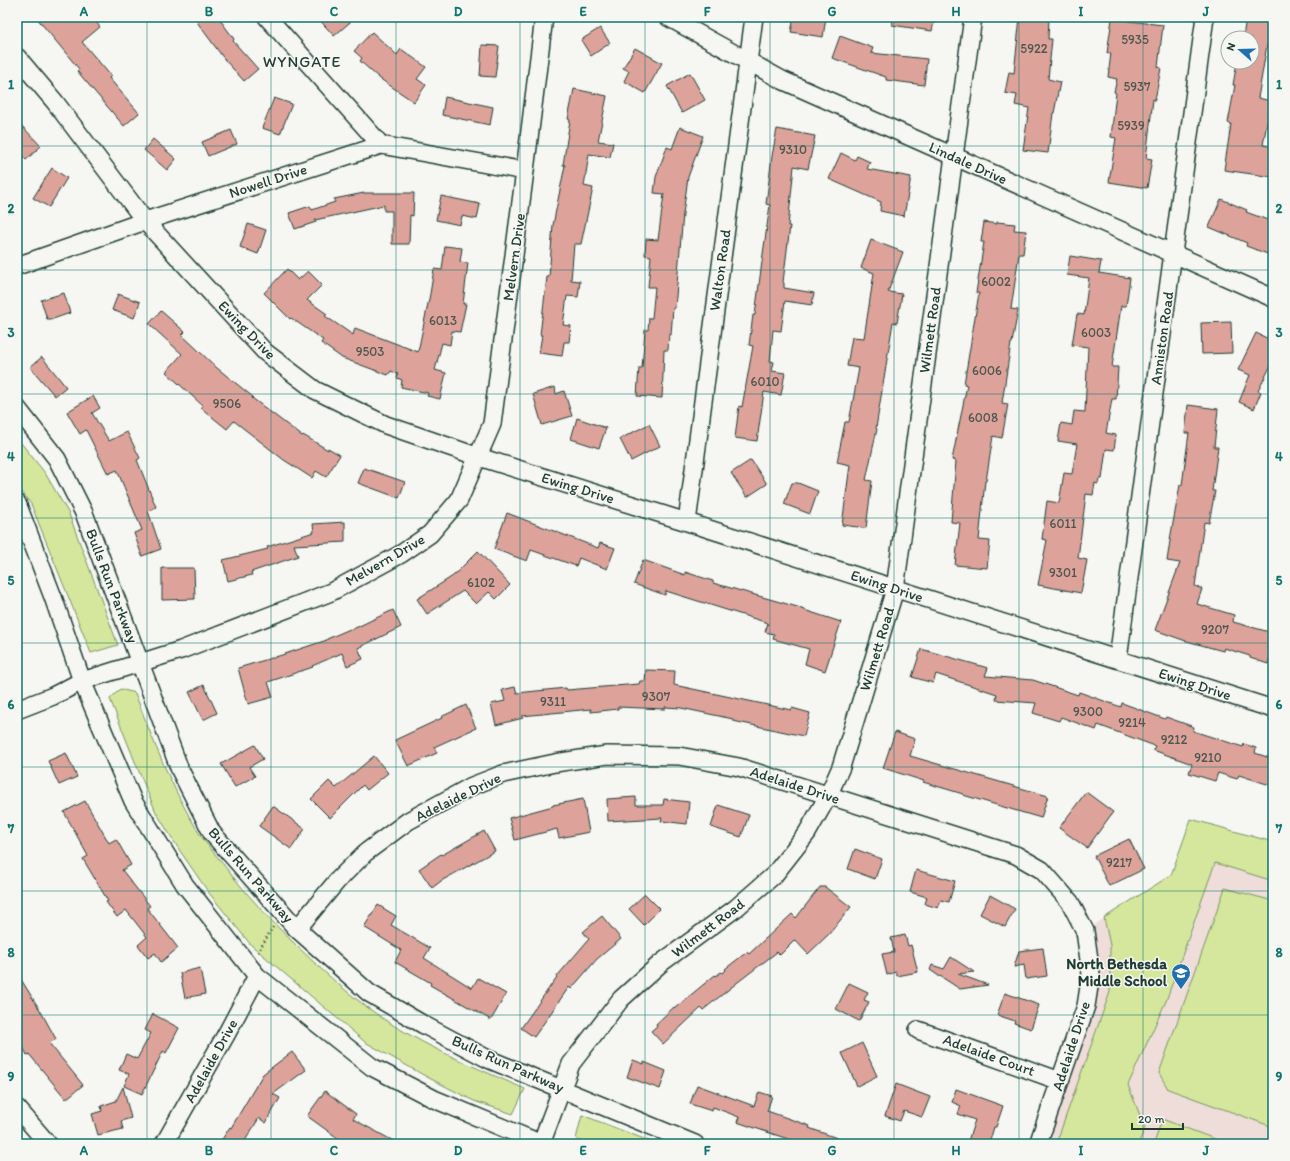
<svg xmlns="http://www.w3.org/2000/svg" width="1290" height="1161" viewBox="0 0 1290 1161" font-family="Itim,sans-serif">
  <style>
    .built { fill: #eeddd8 }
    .green { fill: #d4e79c; stroke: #7a9268 }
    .building { fill: #dda39b; stroke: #1f3d34 }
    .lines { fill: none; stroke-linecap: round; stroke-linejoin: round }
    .street-casing { stroke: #1f3d34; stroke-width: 20 }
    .path { stroke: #1f3d34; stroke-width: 2.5; stroke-dasharray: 1 3; stroke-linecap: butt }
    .street { stroke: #f6f6f2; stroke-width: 17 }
    .grid { fill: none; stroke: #0f766e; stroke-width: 1; stroke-opacity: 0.55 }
    .labels { text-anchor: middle; stroke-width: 3; stroke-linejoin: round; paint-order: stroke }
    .number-label { font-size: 13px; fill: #4e564e }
    .street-label { font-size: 15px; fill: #1f3d34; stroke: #f6f6f2 }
    .poi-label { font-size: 15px; font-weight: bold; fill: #1f3d34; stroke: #f6f6f2; text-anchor: end }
    .neighbourhood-label { font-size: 16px; letter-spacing: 1px; fill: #1f3d34; stroke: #f6f6f2 }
    .neatline { fill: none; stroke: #0f766e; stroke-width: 1.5 }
    .grid-label { font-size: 13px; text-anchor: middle; font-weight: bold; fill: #0f766e }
  </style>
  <rect width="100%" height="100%" fill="#f6f6f2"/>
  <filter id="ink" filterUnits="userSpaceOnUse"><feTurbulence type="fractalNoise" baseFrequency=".025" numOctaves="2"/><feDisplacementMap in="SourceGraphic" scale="8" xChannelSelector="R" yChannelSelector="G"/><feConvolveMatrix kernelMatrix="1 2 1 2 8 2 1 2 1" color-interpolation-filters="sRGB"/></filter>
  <g filter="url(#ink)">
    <!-- built -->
    <path class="built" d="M1191 819 1273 842V1144H1038L1086 1006 1085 931 1171 875Z"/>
    <!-- green -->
    <path class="green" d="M17 438 45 473 69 514 118 645 91 653 31 504 17 486Z
      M120 689 135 693C153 741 172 789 199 833 206 844 215 854 223 864 246 894 271 921 298 947 332 980 368 1012 410 1035 447 1056 486 1072 525 1089L513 1114 474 1101 427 1077 365 1042 251 945 209 893 180 851 156 812 142 779 110 699Z
      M1191 819 1273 842V881L1215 863 1166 1001 1128 1085 1145 1128 1138 1144H1056L1110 992V945L1104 918 1171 875Z
      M1225 888 1273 901V1127L1168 1089 1159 1073Z
      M582 1115 657 1144H587L576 1139Z
      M1162 1119 1228 1144H1154Z"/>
    <!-- building -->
    <path class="building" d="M36 17H92L100 27 82 42 111 76 109 78 139 113 124 126 77 71 79 69Z
      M204 17H218L234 39 233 41 258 69 244 81 225 60 197 22Z
      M317 17H356L334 36Z
      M794 17H826L823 37 791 32Z
      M893 17H935L932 31 892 25Z
      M1020 17H1049L1048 39H1052L1048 79 1060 82 1054 113H1053L1048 153 1023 150 1029 108 1015 105 1017 95 1005 93 1009 72 1014 73Z
      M1246 17H1273V46L1267 45 1258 98 1271 101 1263 145 1273 147V177L1224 170 1231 124 1228 123 1235 85H1233L1237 62H1252V38H1243Z
      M1112 19 1163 25 1158 67 1161 68 1155 100 1153 99 1146 158 1152 159 1147 188 1109 182 1116 138 1111 137 1116 93 1114 92 1117 79 1108 77 1111 53H1107Z
      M600 28 610 43 591 56 581 40Z
      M372 32 397 55 401 49 426 67 417 79 426 85 414 102 379 78 360 61 362 58 354 51Z
      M840 36 873 48 871 53 927 59 924 85 886 80V77L832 58Z
      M482 45 499 46 495 77 480 76Z
      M635 48 662 63 645 93 624 81 629 71 623 68Z
      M690 73 705 100 682 113 667 86Z
      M574 89 607 96 598 141 613 143 610 157 589 154 584 186 593 188 581 244H574L571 280 580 281 578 297 567 296 563 325 571 326 569 342H564L562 356 539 353 542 335H540L547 277H549L553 225 565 165H563L570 120 568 119Z
      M445 97 493 107 490 125 442 115Z
      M274 98 292 104 280 134 262 128Z
      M17 121 41 146 26 160 17 151Z
      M680 127 703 136 688 177 683 214 675 308H673L671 335H669L668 350H664L662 398 637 396 639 368H642L645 330H648L649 318H652L655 287H648L651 256 645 255 646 239 658 240 664 194 654 193 656 177 667 147 672 149Z
      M777 129 815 136 808 169 794 166 788 226H790L783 282 784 283V288L814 293 812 305 785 301 781 331 773 330 770 361 774 362 772 371 785 373 781 395 764 392 757 441 735 438 739 406 742 407 753 346 749 345 753 315H755L763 254 770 205 766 204 772 156Z
      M231 130 237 144 208 156 202 142Z
      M153 139 176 159 167 170 144 150Z
      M841 153 855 160 857 156 870 162 867 169 911 177 904 216 880 211 881 202 829 179Z
      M52 168 67 178 49 207 33 198Z
      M364 193H414L413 216 410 215 409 244H392V211H384V205L315 220 316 222 295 229 289 213 310 206 312 210 335 202 334 199Z
      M441 196 480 204 477 219 462 216 460 225 436 220Z
      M1221 199 1247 210 1246 212 1273 222V256L1246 246 1247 243 1209 227Z
      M984 222 997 224V222L1015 224 1014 230 1026 231 1023 254H1019L1011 309 1018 310 1012 343H1011L1002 403 1008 404 1002 438 993 436 986 481H985L979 540 990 541 987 568 955 565 960 523 951 522 956 461 952 460 967 385 964 384 979 293H976L984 242H981Z
      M248 224 266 230 258 254 240 247Z
      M871 240 903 252 888 292 902 294 897 323 893 322 876 428 877 429 866 480 872 481 866 528 842 525 850 465 837 462 845 422H849L859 368 847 366 852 337 864 338 874 273 861 268Z
      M445 246 462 248 460 262 468 263 463 304H466L460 332 452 331 450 345 442 343 435 370 446 373 440 399 427 396 428 393 401 387 402 380 397 378 398 374 391 371 388 375 342 358 321 343 323 340 291 318 290 319 264 293 287 269 298 280 308 271 322 285 307 300 327 314 325 316 353 335 355 328 418 352 430 294 434 269 442 270Z
      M1070 256 1101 261 1099 273 1130 278 1126 306H1121L1112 367H1118L1116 399H1112L1106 433 1116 435 1114 450 1106 449 1102 479H1099L1098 484 1095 483 1093 495 1086 494 1078 558 1087 560 1081 593 1038 585 1047 540 1042 539 1047 501 1059 503 1064 473 1072 474 1077 444 1058 441 1061 423 1072 425 1074 411 1085 412 1088 347 1072 345 1077 314 1084 315 1089 278 1067 275Z
      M64 293 70 313 53 319H47L41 300Z
      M118 294 140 302 134 318 112 310Z
      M161 311 185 332 182 335 217 368 253 397 252 398 302 436 303 435 328 450V448L340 455 326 477 316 471 312 478 284 460 234 421 227 429 201 408 203 406 166 372 182 354 149 324Z
      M1231 322 1232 353 1202 354 1201 323Z
      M1256 333 1273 341V361L1258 391 1261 392 1254 409 1239 402 1250 375 1238 370Z
      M42 357 66 387 55 396 30 367Z
      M555 387 556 394 564 391 572 416 542 425 533 394Z
      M93 396 100 408 92 413 109 441 127 432 140 458 137 460 156 507 148 511 161 549 142 556 134 533 142 530 117 470 108 474 86 430 80 434 67 412Z
      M1188 405 1218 409 1214 447H1218L1212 491H1215L1209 523 1204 522 1195 586 1202 589 1197 604 1234 615 1233 622 1273 633V647L1268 664 1250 658V656L1224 648 1223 651 1183 640 1155 630 1180 563 1167 561 1171 534 1180 485H1182L1189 433H1185Z
      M577 418 606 428 599 448 571 439Z
      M649 424 660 446 631 461 620 439Z
      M751 460 767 484 747 497 731 473Z
      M364 468 405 482 399 498 358 483Z
      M792 483H798L818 491 810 514 784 504Z
      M507 513 598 548 600 543 615 548 607 569 579 558 576 566 531 550 527 561 494 549Z
      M345 522V542L294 545 298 556 251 572 252 575 228 581 223 560 268 549 267 547 314 532 313 524Z
      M478 551 510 585 496 599 489 592 476 604 463 591 427 614 417 599 453 576Z
      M643 560 685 575V572L713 581V583L801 608V609L841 622 825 671 805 664 809 649 773 639 774 634 765 632 768 623 666 591 665 595 634 584Z
      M162 568H194L195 599 162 600Z
      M393 610 401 627 358 648 363 659 347 666 342 653 312 666 313 667 268 682 273 697 248 704 238 668 282 655 327 640V639L350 629 351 630Z
      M921 649 988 668 985 676 1033 680 1078 695 1079 692 1121 707 1122 703 1165 719 1166 717 1194 727 1193 731 1243 747 1244 744 1256 748 1255 753 1273 759V786L1239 775 1237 779 1218 773 1215 781 1189 773 1192 764 1153 750 1155 746 1098 725 1096 730 1061 717 1059 721 1033 713 1036 703 996 700 997 694 936 674 933 683 912 677Z
      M646 670 675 671 674 685 791 710 792 708 810 713 804 736 733 721V719L681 708 665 707V709L618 707V709L591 712V709L522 716 523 718 496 725 491 704 505 701 502 690 515 687 517 693 566 688 567 690 639 684 640 681H645Z
      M204 685 217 713 203 720 189 692Z
      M466 705 476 728 434 747 437 753 408 766 395 740 442 718 441 717Z
      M895 732 915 739 910 756 1048 796 1041 818 963 795V794L923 782 924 781 883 768Z
      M255 745 263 759 249 767 255 776 235 787 221 764Z
      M66 753 77 777 59 785 48 761Z
      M374 756 388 773 367 790 363 785 330 818 311 799 329 781 336 788Z
      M1086 792 1113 812 1087 848 1059 828Z
      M636 797V805H663L664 799 689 802 687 824 661 821 662 818 608 821 607 799Z
      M583 799 589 832 559 838 557 829 515 840 509 818 553 806V805Z
      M85 801 109 843 116 839 131 865 122 870 150 906 147 908 178 948 161 962 155 953 148 958 138 945 147 937 126 910 117 917 106 902 108 901 83 859 88 856 64 812Z
      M718 805 749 815 741 837 711 827Z
      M273 806 305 829 291 849 259 826Z
      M484 831 495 851 441 881 432 888 419 869 441 854 442 855Z
      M1129 839 1144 869 1109 886 1094 856Z
      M855 849 882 859 875 879 848 869Z
      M916 870 955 881 949 902 941 900 938 908 925 904 927 897 910 892Z
      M820 887H825L851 907 829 934 808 954 795 940 780 955 777 952 738 982 703 1010 701 1008 663 1044 651 1031 657 1026 656 1024 674 1007 675 1008 715 975 716 976 721 972 723 973 726 970 725 969 747 952 749 954 792 914 796 918Z
      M645 894 660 909 644 925 629 909Z
      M990 895 1015 909 1005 927 980 914Z
      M378 905 396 916 391 925 430 948 424 958 472 988 478 978 506 994 491 1020 430 985 431 983 395 962 401 950 364 927Z
      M602 916 621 939 597 959 571 989 569 987 534 1037 521 1028 559 974 589 939 583 932Z
      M905 935 908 946 911 945 918 972 897 976 896 972 887 975 882 954 894 952 891 938Z
      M1043 948 1047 976 1026 979 1024 965 1014 967 1019 951Z
      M951 957 974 972 958 974 988 985 960 989 940 976 939 977V976L930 970 932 965 944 969Z
      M200 968 205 994 185 998 180 973Z
      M17 973 40 1010 56 1039 49 1043 83 1085 66 1099 29 1054 27 1055 17 1035Z
      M849 983 868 992 864 1000 869 1002 859 1021 836 1009Z
      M1005 993 1039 1005 1031 1029 1014 1023 1015 1021 997 1015Z
      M153 1014 179 1028 166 1053 163 1051 142 1094 124 1086 129 1074 119 1070 126 1054 137 1059 151 1033 145 1030Z
      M862 1043 877 1076 857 1086 842 1053Z
      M292 1052 306 1070 273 1094 280 1098 266 1123 259 1118 243 1144H219L230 1127 231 1128 263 1074Z
      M633 1060 644 1064V1062L666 1071 660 1089 627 1077Z
      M896 1084 930 1097 922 1117 904 1111 900 1121 885 1116Z
      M697 1085 754 1106 759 1092 772 1096 767 1111 810 1126 809 1128 848 1142 847 1144H803L737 1122 739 1117 713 1107 712 1111 690 1104Z
      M123 1087 131 1118 121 1121 123 1129 98 1135 92 1114 102 1111 101 1106 116 1101Z
      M956 1089 1003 1106 996 1127H994L989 1144H967L975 1120 958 1114 961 1106 952 1102Z
      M325 1091 356 1114 353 1119 399 1144H346L307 1116Z"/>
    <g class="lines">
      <!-- street casing -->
      <g class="street-casing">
        <path id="street" d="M267 17 381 145
          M668 17 782 80 1273 298
          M17 57 55 102 145 221 265 352 315 390 386 425 479 457 687 522 1273 709
          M17 266 145 221 381 145 525 171
          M17 408 57 459 84 513 180 770 212 833 297 929 369 993 424 1025 488 1059 695 1144
          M17 503 53 597 82 681 133 801 185 885 257 976 372 1067 434 1099 542 1144
          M687 522 754 17
          M1118 659 1205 17
          M17 710 53 696 82 681 181 650 331 592 401 554 430 534 459 500 492 424 525 171 544 17
          M297 929 337 881 365 853 408 821 472 786 503 774 555 763 607 755 679 756 739 767 1016 855 1042 870 1070 902 1085 931 1091 974 1086 1006 1038 1144
          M918 1030 1060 1081
          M17 1108 48 1144
          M164 1144 227 1033 257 976
          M541 1144 571 1064 621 999 661 963 736 908 774 875 807 833 828 796 841 767 895 589 973 17"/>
      </g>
      <!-- path -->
      <path class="path" d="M258 952 273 927"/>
      <!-- street -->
      <use href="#street" class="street"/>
    </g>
  </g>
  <!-- grid -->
  <path class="grid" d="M147 17V1144M271 17V1144M396 17V1144M520 17V1144M645 17V1144M770 17V1144M894 17V1144M1019 17V1144M1143 17V1144M17 146H1273M17 270H1273M17 394H1273M17 518H1273M17 643H1273M17 767H1273M17 891H1273M17 1015H1273"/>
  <!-- icons -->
  <defs>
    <g id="school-pin" transform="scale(1)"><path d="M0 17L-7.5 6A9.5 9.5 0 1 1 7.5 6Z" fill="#1f6fb2" stroke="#f6f6f2"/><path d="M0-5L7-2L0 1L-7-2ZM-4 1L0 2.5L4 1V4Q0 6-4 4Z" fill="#fff"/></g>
  </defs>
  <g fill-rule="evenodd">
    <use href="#school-pin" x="1181" y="973"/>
  </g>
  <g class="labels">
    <!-- number labels -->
    <g class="number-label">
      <text x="1135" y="44">5935</text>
      <text x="1034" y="53">5922</text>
      <text x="1137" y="91">5937</text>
      <text x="1131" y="130">5939</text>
      <text x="793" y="154">9310</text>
      <text x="996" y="286">6002</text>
      <text x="443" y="325">6013</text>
      <text x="1096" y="337">6003</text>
      <text x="370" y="356">9503</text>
      <text x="987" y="375">6006</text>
      <text x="765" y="386">6010</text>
      <text x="227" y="408">9506</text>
      <text x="983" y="422">6008</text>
      <text x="1063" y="528">6011</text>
      <text x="1063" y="577">9301</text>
      <text x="481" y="587">6102</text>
      <text x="1215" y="634">9207</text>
      <text x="656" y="701">9307</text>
      <text x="553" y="706">9311</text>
      <text x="1088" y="716">9300</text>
      <text x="1132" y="727">9214</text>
      <text x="1174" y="744">9212</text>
      <text x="1208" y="762">9210</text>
      <text x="1119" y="867">9217</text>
    </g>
    <!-- street labels -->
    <g class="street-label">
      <text transform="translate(968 163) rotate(24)" y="5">Lindale Drive</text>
      <text transform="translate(268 181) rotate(-18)" y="5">Nowell Drive</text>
      <text transform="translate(514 257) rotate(-82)" y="5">Melvern Drive</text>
      <text transform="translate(720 270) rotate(-82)" y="5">Walton Road</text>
      <text transform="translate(247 330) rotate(46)" y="5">Ewing Drive</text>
      <text transform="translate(930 330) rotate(-82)" y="5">Wilmett Road</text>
      <text transform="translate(1162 338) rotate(-82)" y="5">Anniston Road</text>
      <text transform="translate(578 488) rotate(17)" y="5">Ewing Drive</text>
      <text transform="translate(385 560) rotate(-30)" y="5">Melvern Drive</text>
      <text transform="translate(112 586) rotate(69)" y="5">Bulls Run Parkway</text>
      <text transform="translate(887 586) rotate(18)" y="5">Ewing Drive</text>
      <text transform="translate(877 649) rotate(-73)" y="5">Wilmett Road</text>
      <text transform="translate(1195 684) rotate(18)" y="5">Ewing Drive</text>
      <text transform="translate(795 785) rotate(18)" y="5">Adelaide Drive</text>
      <text transform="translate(458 797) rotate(-26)" y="5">Adelaide Drive</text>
      <text transform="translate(251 875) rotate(49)" y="5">Bulls Run Parkway</text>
      <text transform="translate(708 928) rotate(-37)" y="5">Wilmett Road</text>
      <text transform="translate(1071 1046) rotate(-72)" y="5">Adelaide Drive</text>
      <text transform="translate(989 1055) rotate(20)" y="5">Adelaide Court</text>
      <text transform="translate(211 1061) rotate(-61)" y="5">Adelaide Drive</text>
      <text transform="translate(508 1064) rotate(24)" y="5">Bulls Run Parkway</text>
    </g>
    <!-- poi labels -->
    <g class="poi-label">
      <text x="1167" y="969">North Bethesda<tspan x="1167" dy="17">Middle School</tspan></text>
    </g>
    <!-- neighbourhood labels -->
    <g class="neighbourhood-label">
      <text x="302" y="67">WYNGATE</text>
    </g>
  </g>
  <!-- margin -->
  <rect width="1290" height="1161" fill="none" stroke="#f6f6f2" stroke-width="44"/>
  <!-- north arrow -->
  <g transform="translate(1240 50) rotate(290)"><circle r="19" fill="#f6f6f2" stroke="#a0aca6"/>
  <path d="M0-3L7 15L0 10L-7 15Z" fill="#1f6fb2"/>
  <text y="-6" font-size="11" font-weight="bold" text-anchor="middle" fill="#1f3d34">N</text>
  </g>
  <!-- scale -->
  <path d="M1132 1123v6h51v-6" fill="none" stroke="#1f3d34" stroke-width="2"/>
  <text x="1138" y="1123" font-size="12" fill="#1f3d34" stroke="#f6f6f2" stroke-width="3" paint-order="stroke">20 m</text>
  <rect x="22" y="22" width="1246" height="1117" class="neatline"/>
  <g class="grid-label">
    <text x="84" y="16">A</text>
    <text x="209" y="16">B</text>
    <text x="334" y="16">C</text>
    <text x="458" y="16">D</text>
    <text x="583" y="16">E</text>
    <text x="707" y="16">F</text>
    <text x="832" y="16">G</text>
    <text x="956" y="16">H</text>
    <text x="1081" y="16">I</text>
    <text x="1206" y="16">J</text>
    <text x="11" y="89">1</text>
    <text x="1279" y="89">1</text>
    <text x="11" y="213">2</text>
    <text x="1279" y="213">2</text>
    <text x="11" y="337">3</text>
    <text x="1279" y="337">3</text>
    <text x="11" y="461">4</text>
    <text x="1279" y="461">4</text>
    <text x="11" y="585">5</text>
    <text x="1279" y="585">5</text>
    <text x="11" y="709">6</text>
    <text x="1279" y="709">6</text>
    <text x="11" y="833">7</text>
    <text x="1279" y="833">7</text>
    <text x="11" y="957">8</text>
    <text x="1279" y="957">8</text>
    <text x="11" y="1081">9</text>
    <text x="1279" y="1081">9</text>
    <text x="84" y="1155">A</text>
    <text x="209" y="1155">B</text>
    <text x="334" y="1155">C</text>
    <text x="458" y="1155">D</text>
    <text x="583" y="1155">E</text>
    <text x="707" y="1155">F</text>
    <text x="832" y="1155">G</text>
    <text x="956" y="1155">H</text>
    <text x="1081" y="1155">I</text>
    <text x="1206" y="1155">J</text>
  </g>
</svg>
